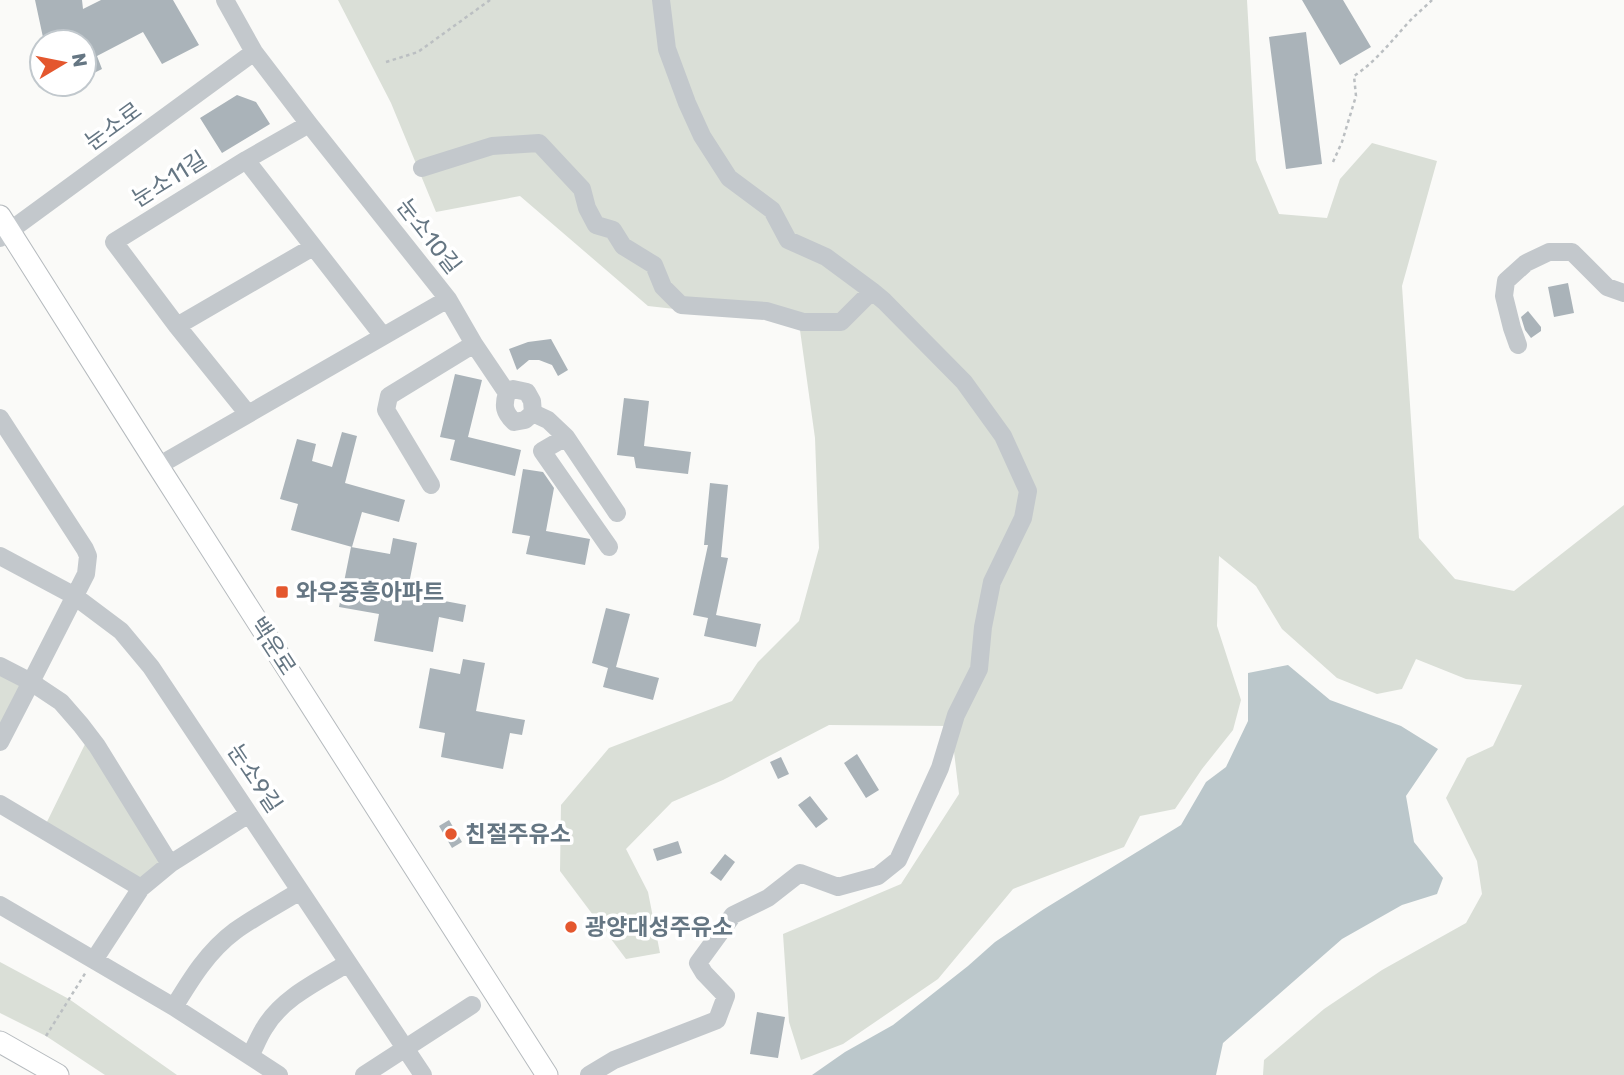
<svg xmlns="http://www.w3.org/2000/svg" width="1624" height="1075" viewBox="0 0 1624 1075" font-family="Rubik,'Noto Sans KR',sans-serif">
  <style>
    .green { fill: #dadfd7 }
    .water { fill: #bbc7cb }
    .building { fill: #aab3b9 }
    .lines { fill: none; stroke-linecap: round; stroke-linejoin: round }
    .major-casing { stroke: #b5babe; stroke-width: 23 }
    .path { stroke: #bbbfc2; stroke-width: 2.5; stroke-dasharray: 3.5 3.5; stroke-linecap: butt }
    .minor { stroke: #c3c8cc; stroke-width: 18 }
    .major { stroke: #fff; stroke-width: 21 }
    .poi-dot { fill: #e4572e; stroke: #fff; stroke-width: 2.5 }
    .labels { text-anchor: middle; stroke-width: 7; stroke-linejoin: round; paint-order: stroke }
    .street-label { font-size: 23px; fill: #657683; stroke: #fff }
    .poi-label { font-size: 23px; font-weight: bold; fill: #657683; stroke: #fff; text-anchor: start }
  </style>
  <rect width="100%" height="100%" fill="#fafaf8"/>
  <!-- green -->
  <path class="green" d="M338 0H1247L1256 160 1279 214 1327 218 1340 179 1372 143 1437 161 1402 286 1419 538 1455 579 1514 591 1624 505V1075H1263L1264 1060 1324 1009 1382 970 1466 923 1482 894 1477 861 1446 798 1467 758 1493 746 1522 685 1466 679 1416 659 1402 689 1377 694 1337 678 1282 629 1256 586 1219 556 1217 626 1241 700 1233 730 1202 769 1175 809 1140 816 1124 847 1013 889 938 979 843 1044 801 1060 789 1022 783 934 901 884 959 794 951 726 829 725 723 780 672 802 626 849 648 892 660 953 626 959 560 871 561 805 609 748 732 701 758 662 799 621 819 548 815 438 799 323 648 306 520 196 436 212 391 103Z
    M0 666 31 682 0 742Z
    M89 736 170 864 141 888 43 830Z
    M0 962 69 999 177 1075H105L46 1036 0 1013Z"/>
  <!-- water -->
  <path class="water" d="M1288 665 1330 700 1401 726 1438 749 1406 796 1414 842 1443 878 1437 894 1402 905 1342 939 1223 1043 1216 1075H812L845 1052 893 1025 968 966 995 942 1044 909 1181 825 1206 782 1226 767 1248 721V673Z"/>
  <!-- building -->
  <path class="building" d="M35 0H82L83 9 101 0H173L199 45 162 64 143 32 97 56 102 69 92 74 89 69 84 72V42H44Z
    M1302 0H1343L1371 47 1340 65Z
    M1306 32 1322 164 1286 169 1269 37Z
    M237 95 256 102 270 124 222 153 200 118Z
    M1568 283 1574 313 1554 317 1548 287Z
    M1528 311 1541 327V331L1531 338 1525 330 1521 317Z
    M551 339 568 370 558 376 552 365 539 360H529L517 370 509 349 528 342Z
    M455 374 482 380 468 437 521 450 515 476 450 460 455 440 440 437Z
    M624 398 649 401 644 446 691 452 688 474 636 468 634 457 617 455Z
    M342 432 357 436 345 483 405 500 399 522 362 512 352 547 291 530 298 504 280 499 297 439 316 444 312 461 332 467Z
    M523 469 543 472 554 488 546 531 590 539 585 565 526 554 530 536 512 533Z
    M710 483 728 485 721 557 728 558 716 615 761 624 756 647 704 636 708 618 693 615 708 545H704Z
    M393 538 417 543 407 594 466 605 463 622 439 617 433 652 374 641 379 614 339 607 351 547 390 554Z
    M606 608 630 614 616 667 659 678 653 700 603 687 608 668 592 663Z
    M463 659 485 663 476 711 525 720 522 735 510 733 503 769 441 757 445 733 419 728 430 668 460 674Z
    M857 754 879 790 866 798 844 763Z
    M781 757 789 774 778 779 770 762Z
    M810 796 828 819 816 828 798 805Z
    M449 820 462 842 452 848 439 826Z
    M678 841 682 853 657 861 653 849Z
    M725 854 735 862 721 881 710 873Z
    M757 1012 785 1017 778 1058 750 1054Z"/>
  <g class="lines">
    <!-- major casing -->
    <g class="major-casing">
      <path id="major" d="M0 216 158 466 547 1075
        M0 1042 58 1075"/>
    </g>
    <!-- path -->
    <path class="path" d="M386 62 418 52 490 0
      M1333 162 1342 142 1356 96 1354 76C1375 62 1390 43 1407 24 1415 15 1424 8 1432 0
      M46 1036 86 972"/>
    <!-- minor -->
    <path class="minor" d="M225 0 254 52 309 124 448 299 474 344 507 393C503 406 504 412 514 422L525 420 533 413 532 401 527 392 513 389 507 393
      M661 0 667 49 687 103 702 136 729 178 772 210 788 240 826 257 872 291
      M246 160 309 124
      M422 168 492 146 539 143 582 189 587 208 596 225 613 230 623 246 654 265 663 287 681 305 766 311 803 322H841L872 291 884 301 964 382 1003 436 1028 491 1023 518 992 582 983 627 979 669 956 715 940 768 898 860 878 876 838 887 800 873 768 898 733 915 698 963 704 973 726 996 717 1020 614 1060 589 1075
      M0 238 254 52
      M177 326 313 247
      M1518 345 1512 328 1504 296 1506 281 1526 263 1549 252H1572L1607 287 1624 293
      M533 413 548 420 566 437 617 513
      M248 414 177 326 114 242 246 160 383 336
      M0 418 85 549 88 556 86 574 31 682 61 702 81 725 97 746 170 864
      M566 437 542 451 609 547
      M158 466 448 299
      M431 485 386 410 389 396 474 344
      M0 556 73 595 121 631 151 667 423 1075
      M0 666 31 682 0 742
      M0 804 141 888
      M0 905 174 1007 279 1075
      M94 960 141 888 170 864 249 814
      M174 1007C191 979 208 951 235 931 256 916 279 904 300 891
      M250 1056C255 1047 259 1036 265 1027 283 997 319 981 348 963
      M364 1075 472 1005"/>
    <!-- major -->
    <use href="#major" class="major"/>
  </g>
  <!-- markers -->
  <g class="poi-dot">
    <rect x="275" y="585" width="14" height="14" rx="3.5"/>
    <circle cx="451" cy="834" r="7"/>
    <circle cx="571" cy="927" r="7"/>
  </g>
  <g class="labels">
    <!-- street labels -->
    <g class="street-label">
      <text transform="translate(113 126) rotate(-36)" y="8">눈소로</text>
      <text transform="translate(169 179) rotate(-32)" y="8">눈소11길</text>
      <text transform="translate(429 236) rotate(52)" y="8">눈소10길</text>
      <text transform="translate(273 646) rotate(57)" y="8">백운로</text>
      <text transform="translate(255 778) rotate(56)" y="8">눈소9길</text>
    </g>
    <!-- poi labels -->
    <g class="poi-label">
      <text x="296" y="600">와우중흥아파트</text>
      <text x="465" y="842">친절주유소</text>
      <text x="585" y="935">광양대성주유소</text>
    </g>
  </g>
  <!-- north arrow -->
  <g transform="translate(63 63) rotate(80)"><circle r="33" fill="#ffffff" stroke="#c1c8cd" stroke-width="2"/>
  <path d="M0-5L12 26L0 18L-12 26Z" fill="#e4572e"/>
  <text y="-10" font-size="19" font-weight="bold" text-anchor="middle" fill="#657683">N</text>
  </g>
</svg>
